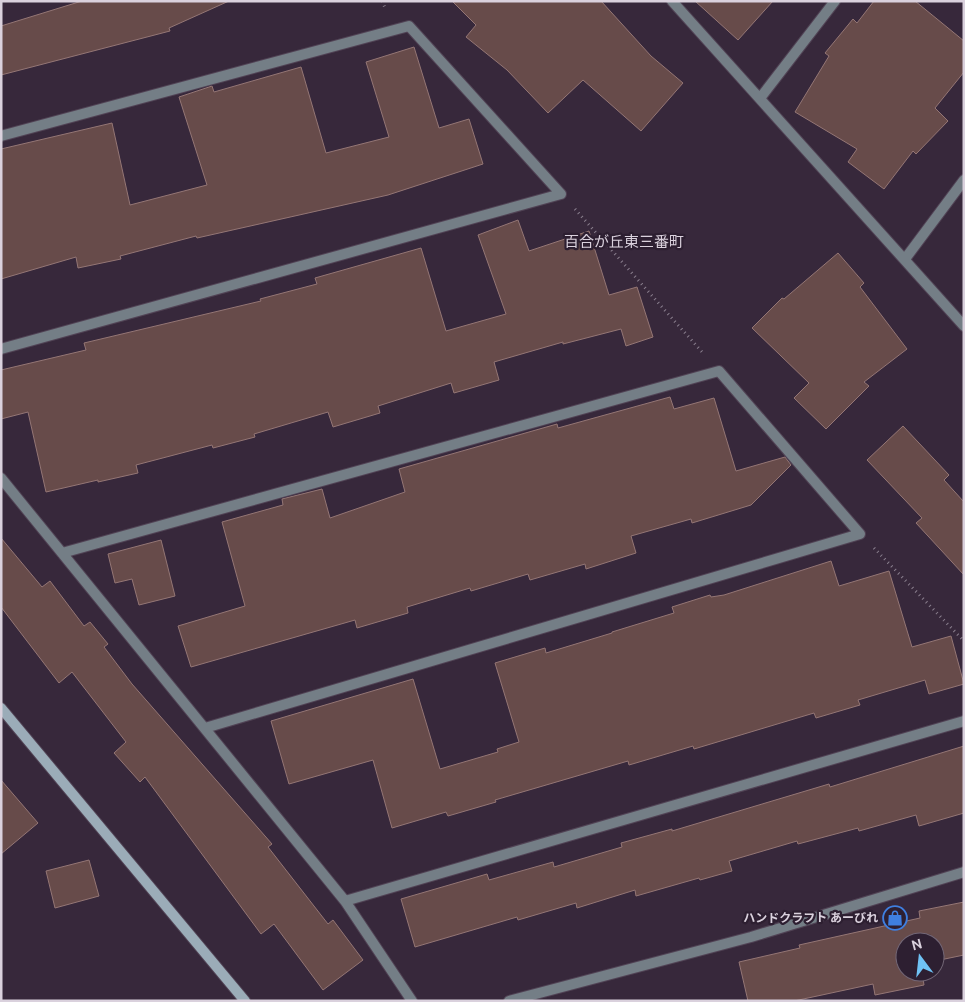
<svg xmlns="http://www.w3.org/2000/svg" width="965" height="1002" viewBox="0 0 965 1002" font-family="Ubuntu,'Noto Sans JP',sans-serif">
  <style>
    .building { fill: #674b4a; stroke: #947675 }
    .lines { fill: none; stroke-linecap: round; stroke-linejoin: round }
    .street-casing { stroke: #514355; stroke-width: 12 }
    .secondary-casing { stroke: #514355; stroke-width: 12 }
    .path { stroke: #8a7f8e; stroke-width: 3; stroke-dasharray: 1 4; stroke-linecap: butt }
    .street { stroke: #747e86; stroke-width: 10 }
    .secondary { stroke: #9bacb8; stroke-width: 10 }
    .labels { text-anchor: middle; stroke-width: 4.5; stroke-linejoin: round; paint-order: stroke }
    .poi-label { font-size: 12px; font-weight: bold; fill: #dad1dd; stroke: #2d1f31; text-anchor: end }
    .quarter-label { font-size: 15px; fill: #dad1dd; stroke: #2d1f31 }
  </style>
  <rect width="100%" height="100%" fill="#37283b"/>
  <!-- building -->
  <path class="building" d="M82 1H229L169 28 170 31 1 75V26Z
    M452 1H601L651 56 683 83 641 131 583 80 548 113 507 70 466 37 476 25Z
    M695 1H773L738 40Z
    M874 1H915L964 41V72L935 108 948 121 916 154 913 151 884 189 848 162 857 149 795 112 829 56 825 53 853 19 857 23Z
    M414 47 439 128 469 119 483 164 388 195 197 238 196 236 120 256 121 259 78 268 76 257 1 279V149L112 123 130 205 207 185 179 97 212 86 214 92 301 67 326 153 389 137 366 62Z
    M518 220 529 251 589 231 609 295 637 287 653 337 626 346 621 329 563 344V342L494 362 499 380 454 393 451 383 378 406 380 413 333 427 328 412 254 434 255 437 213 448 212 445 136 465 138 473 98 482V480L46 492 28 412 1 419V370L86 350 84 343 261 301 260 299 317 284 315 278 421 248 446 331 506 314 478 235Z
    M838 253 864 283 860 287 907 349 864 382 869 386 826 429 794 398 809 383 752 328 782 298 784 299Z
    M670 397 674 409 714 398 736 471 785 457 791 465 751 505 692 523 691 519 631 536 636 553 586 569 585 564 530 580 528 574 471 591 470 588 407 607 408 613 357 628 355 620 191 667 178 626 245 606 222 522 283 505 282 499 322 489 330 518 405 492 399 469 557 424 558 428Z
    M903 426 949 475 944 480 964 502V575L916 523 922 518 867 460Z
    M1 538 42 587 50 581 84 626 90 622 108 644 104 647 132 684 272 844 268 847 328 924 333 920 363 960 323 990 274 924 261 934 145 777 140 782 114 753 126 742 72 672 59 683 1 607Z
    M161 540 175 596 139 605 132 579 115 583 108 554Z
    M831 561 839 586 889 571 912 647 951 636 964 684 929 694 925 680 858 700 860 705 816 718 814 713 694 749 693 746 629 765 628 761 495 800 496 802 448 816 446 812 392 828 373 760 289 784 271 721 413 679 440 769 498 752 497 749 519 742 495 663 545 648 546 653 612 633V632L674 613 672 607 710 595 711 597 724 595Z
    M964 746V813L919 826 916 815 859 831 858 828 798 844 797 841 729 861 732 871 700 880 699 878 636 896 635 890 577 908 576 903 518 920 517 917 415 947 401 899 487 874 489 880 553 862 554 867 622 847 621 843 672 829V831L829 784 830 787Z
    M1 780 38 823 1 854Z
    M89 860 99 896 55 908 46 871Z
    M964 902V955L935 961V942H905V972H922L924 985 875 995 873 984 794 1001H748L739 962 800 948 799 945 920 918 919 911Z"/>
  <g class="lines">
    <!-- street casing -->
    <g class="street-casing">
      <path id="street" d="M672 1 964 326
        M761 97 835 1
        M1 136 409 26 561 194 1 349
        M905 259 964 180
        M1 478 345 901 412 1001
        M62 553 719 371 860 534 205 728
        M345 901 964 721
        M509 1001 751 937 964 872"/>
    </g>
    <!-- secondary casing -->
    <g class="secondary-casing">
      <path id="secondary" d="M1 708 245 1001"/>
    </g>
    <!-- path -->
    <path class="path" d="M382 1 386 10
      M575 209 702 352
      M874 548 964 641"/>
    <!-- street -->
    <use href="#street" class="street"/>
    <!-- secondary -->
    <use href="#secondary" class="secondary"/>
  </g>
  <!-- icons -->
  <defs>
    <g id="shop-ring" transform="scale(1.25)"><circle r="9.5" fill="#2d1f31" stroke="#3f7fe0" stroke-width="1.5"/><path d="M-5-2.5h2.3a2.7 3.5 0 0 1 5.4 0H5L5.5 6h-11ZM-1.5-2.5h3a1.5 2.3 0 0 0-3 0Z" fill="#3f7fe0"/></g>
  </defs>
  <g fill-rule="evenodd">
    <use href="#shop-ring" x="895" y="918"/>
  </g>
  <g class="labels">
    <!-- poi labels -->
    <g class="poi-label">
      <text x="878" y="922">ハンドクラフト あーびれ</text>
    </g>
    <!-- quarter labels -->
    <g class="quarter-label">
      <text x="624" y="247">百合が丘東三番町</text>
    </g>
  </g>
  <!-- border -->
  <rect width="965" height="1002" fill="none" stroke="#dad1dd" stroke-width="5"/>
  <!-- north arrow -->
  <g transform="translate(920 957) rotate(345)"><circle r="24" fill="#2d1f31" stroke="#726676"/>
  <path d="M0-4L9 19L0 12L-9 19Z" fill="#6fc2f4"/>
  <text y="-8" font-size="14" font-weight="bold" text-anchor="middle" fill="#dad1dd">N</text>
  </g>
</svg>
